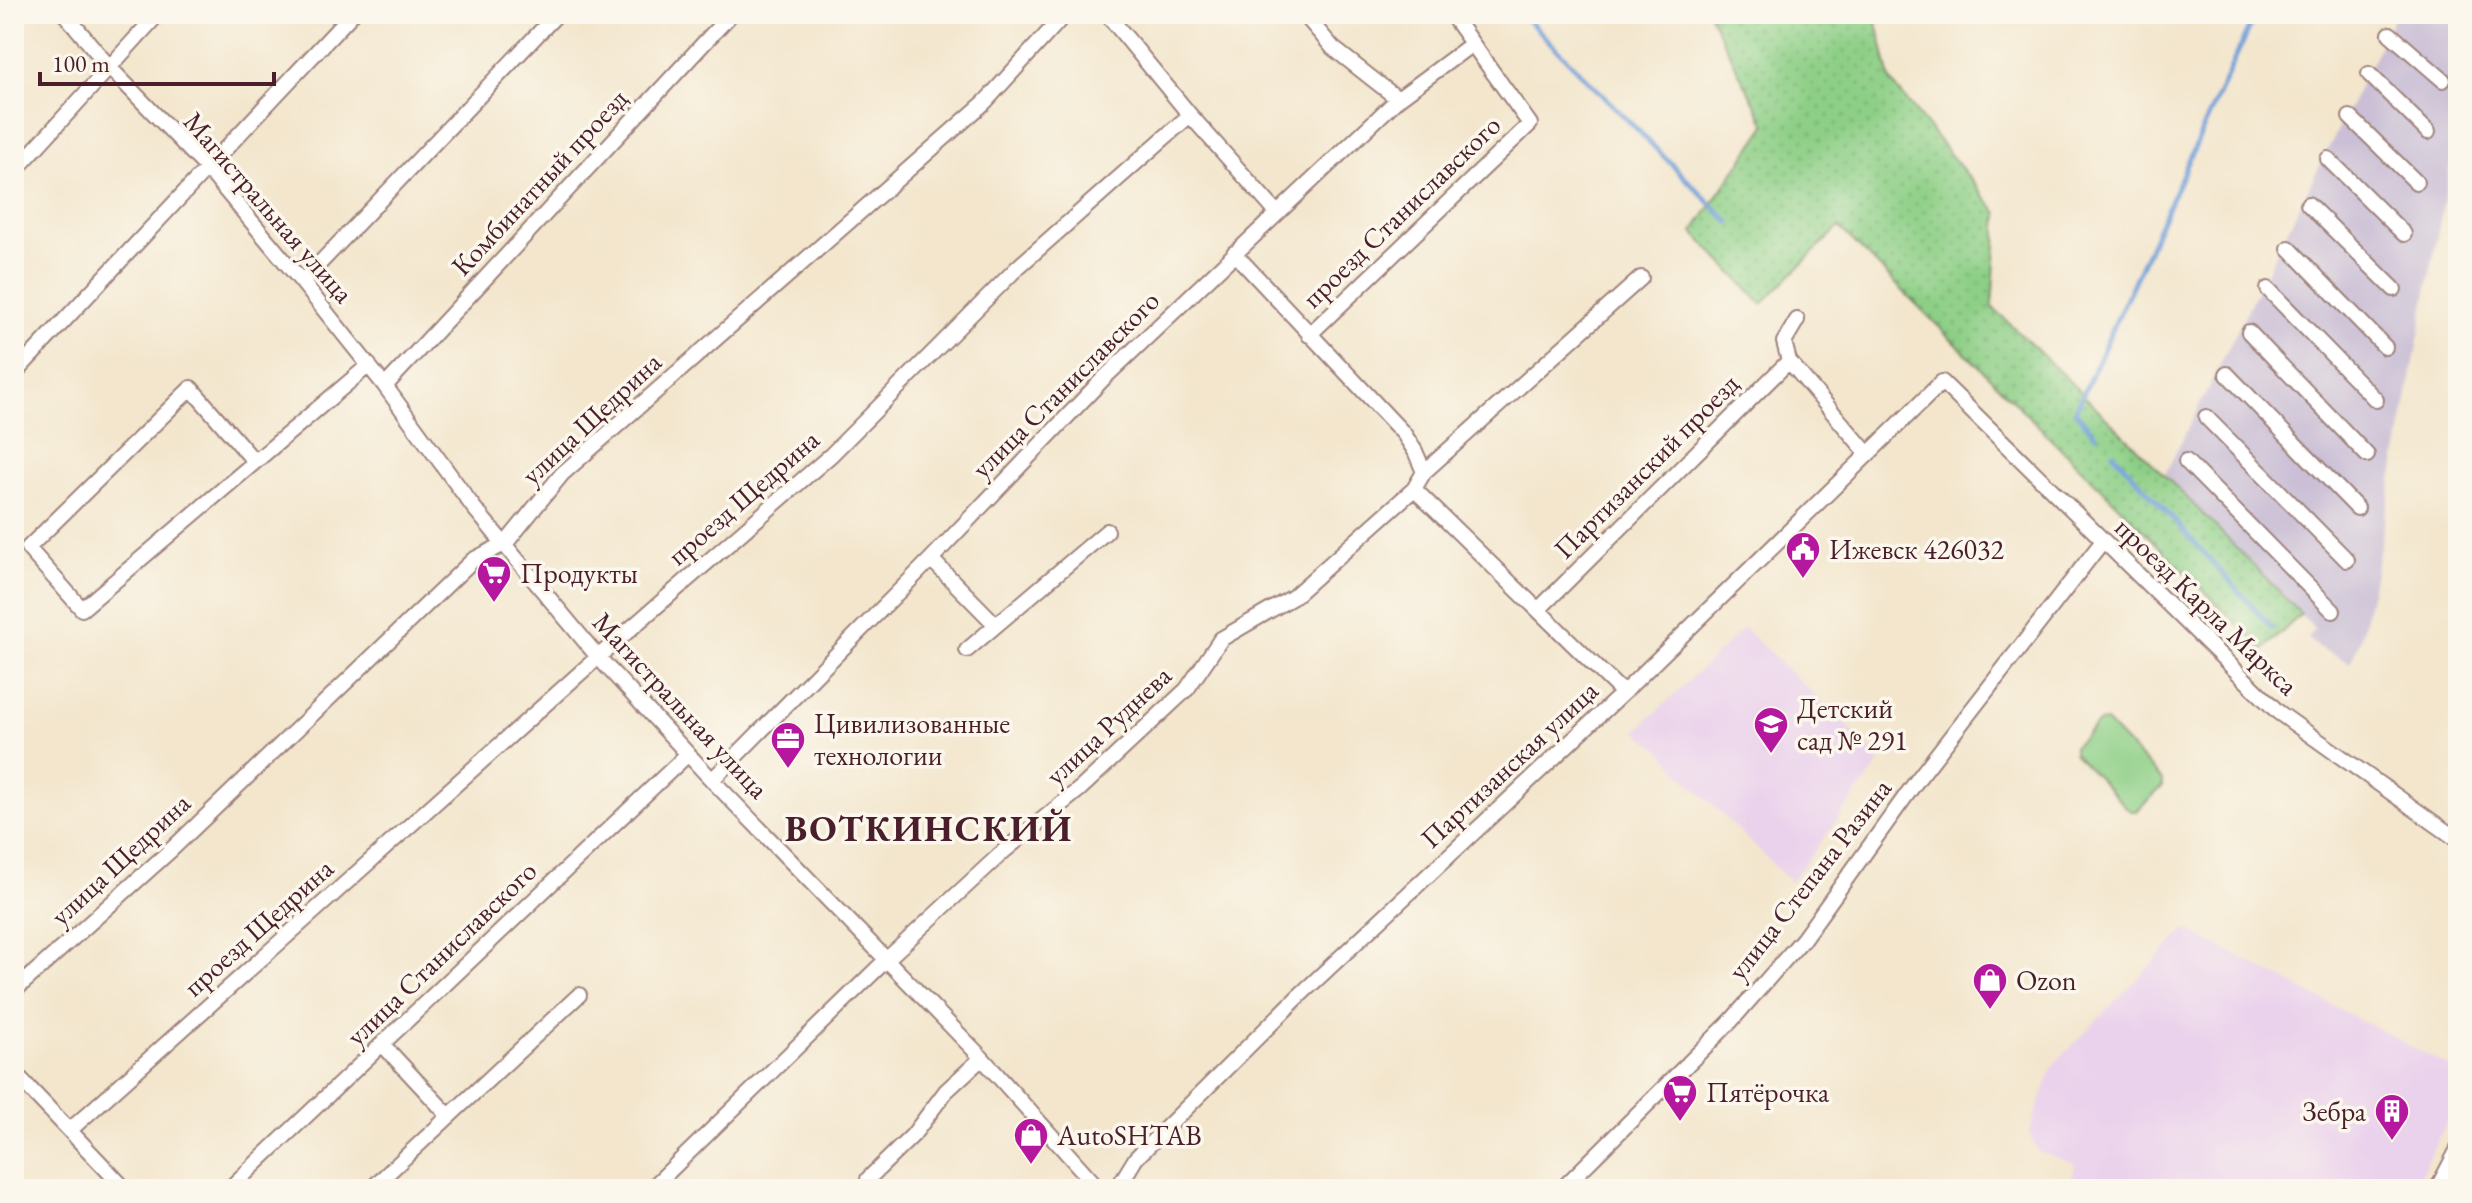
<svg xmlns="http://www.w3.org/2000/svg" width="2472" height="1203" viewBox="0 0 2472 1203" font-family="'EB Garamond',serif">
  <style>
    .built { fill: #ead1ec }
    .industrial { fill: #cabfd6 }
    .grass { fill: url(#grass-dots); stroke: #6c7758; stroke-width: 2 }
    .pitch { fill: #8dcf86; stroke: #6c7758; stroke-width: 2 }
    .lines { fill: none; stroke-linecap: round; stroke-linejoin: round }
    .stream { stroke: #6f9fd8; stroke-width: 5 }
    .minor-casing { stroke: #9e827c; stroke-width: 18 }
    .minor { stroke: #fff; stroke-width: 14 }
    .labels { text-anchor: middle; stroke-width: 7; stroke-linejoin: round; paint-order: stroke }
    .street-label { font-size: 28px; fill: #4a1f2b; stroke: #fbf7ec }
    .poi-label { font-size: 28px; fill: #4a1f2b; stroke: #fbf7ec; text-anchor: start }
    .district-label { font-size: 36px; font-weight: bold; letter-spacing: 2px; fill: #4a1f2b; stroke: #fbf7ec }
  </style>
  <defs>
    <pattern id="grass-dots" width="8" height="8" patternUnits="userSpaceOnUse" patternTransform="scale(2)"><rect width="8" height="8" fill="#8dcf86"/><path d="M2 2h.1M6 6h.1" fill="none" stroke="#7bb174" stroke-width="1.8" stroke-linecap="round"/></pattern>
  </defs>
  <rect width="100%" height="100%" fill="#fbf7ec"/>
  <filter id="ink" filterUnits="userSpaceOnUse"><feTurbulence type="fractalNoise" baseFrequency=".0125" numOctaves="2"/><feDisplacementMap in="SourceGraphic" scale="16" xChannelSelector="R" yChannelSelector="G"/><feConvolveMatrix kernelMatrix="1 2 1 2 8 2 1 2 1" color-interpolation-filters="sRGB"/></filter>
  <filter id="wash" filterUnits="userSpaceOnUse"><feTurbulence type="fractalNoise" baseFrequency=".006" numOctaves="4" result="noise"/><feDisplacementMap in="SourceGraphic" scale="32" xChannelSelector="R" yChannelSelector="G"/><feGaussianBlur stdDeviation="1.8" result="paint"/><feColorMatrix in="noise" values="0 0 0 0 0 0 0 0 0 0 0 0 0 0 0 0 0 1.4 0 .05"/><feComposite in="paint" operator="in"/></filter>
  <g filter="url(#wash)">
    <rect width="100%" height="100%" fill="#f3e6cd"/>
    <!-- built -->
    <path class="built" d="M1744 628 1878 756 1879 764 1791 882 1680 773 1664 753 1636 731Z
      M2186 929 2458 1071V1097L2414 1189H2070L2075 1163 2038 1152 2029 1132 2053 1065Z"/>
    <!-- industrial -->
    <path class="industrial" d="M2396 14H2458V139H2455L2376 568 2360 640 2350 663 2316 646 2308 638 2315 629 2165 474Z"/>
    <!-- grass -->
    <path class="grass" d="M1709 14H1875L1890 80 1998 213 1992 307C2098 407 2200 510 2301 614L2263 650 1839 227 1762 304 1693 232 1766 125Z"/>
    <!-- pitch -->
    <path class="pitch" d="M2106 722 2162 780V787L2137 811H2130L2074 753V746L2098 723Z"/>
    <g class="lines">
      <!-- stream -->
      <path class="stream" d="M1522 14 1730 223
        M2096 435 2075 412 2255 14
        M2113 453 2272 628"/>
    </g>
  </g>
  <g filter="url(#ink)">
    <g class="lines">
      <!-- minor casing -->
      <g class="minor-casing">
        <path id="minor" d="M65 14 110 68 207 168 302 282 385 386 474 508 598 657 712 780 982 1058 1099 1189
          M1107 14 1190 115 1277 213
          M1304 14 1333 48 1398 99
          M2390 34 2443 80
          M2369 74 2428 132
          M2350 117 2416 182
          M2328 159 2404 234
          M14 172 158 14
          M2308 204 2394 289
          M2289 248 2385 347
          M1234 253 1404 434 1415 451 1424 472
          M302 282 557 14
          M2268 289 2376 400
          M1797 320 1784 342 1789 361 1868 454
          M2249 332 2367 455
          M1309 335 1530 124 1451 14
          M14 374 352 14
          M2227 374 2357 508
          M385 386 731 14
          M2206 417 2347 560
          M2186 461 2333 611
          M255 462 191 388 28 548 82 609 369 365
          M1414 489 1623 693
          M931 559 996 625
          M1539 609 1789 361
          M967 650 1107 531
          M712 780 931 559 1104 378 1398 99 1472 44
          M14 991 172 849 473 560 506 543 562 474 985 102 1065 14
          M383 1045 449 1116
          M14 1072 125 1189
          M70 1130 598 657 831 455 1018 267 1190 115
          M868 1179 913 1135 946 1091 982 1058
          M229 1189 688 754
          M371 1189 579 995
          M651 1189 886 960 1004 851 1081 788 1187 689 1221 639 1293 597 1414 489 1424 472 1641 278
          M1117 1189 1136 1158 1299 996 1623 693 1942 382 2278 712 2458 840
          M1562 1189 1731 1021 1803 939 1918 779 2102 542
          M2437 1189 2458 1149"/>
      </g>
      <!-- minor -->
      <use href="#minor" class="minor"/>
    </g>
  </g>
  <!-- icons -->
  <defs>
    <g id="civic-pin" transform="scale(1.8)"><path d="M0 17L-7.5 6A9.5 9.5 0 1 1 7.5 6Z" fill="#b5179e" stroke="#fbf7ec"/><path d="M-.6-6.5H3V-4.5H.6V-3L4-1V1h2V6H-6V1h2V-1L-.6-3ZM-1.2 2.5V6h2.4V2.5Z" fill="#fff"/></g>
    <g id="supermarket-pin" transform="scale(1.8)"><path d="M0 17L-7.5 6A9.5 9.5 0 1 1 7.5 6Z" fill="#b5179e" stroke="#fbf7ec"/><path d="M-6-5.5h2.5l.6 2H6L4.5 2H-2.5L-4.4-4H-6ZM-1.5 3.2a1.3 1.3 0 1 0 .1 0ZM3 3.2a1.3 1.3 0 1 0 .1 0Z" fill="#fff"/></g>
    <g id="school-pin" transform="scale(1.8)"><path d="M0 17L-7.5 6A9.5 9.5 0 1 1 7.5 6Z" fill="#b5179e" stroke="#fbf7ec"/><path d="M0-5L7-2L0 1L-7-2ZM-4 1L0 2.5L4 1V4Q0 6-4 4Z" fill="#fff"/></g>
    <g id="office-pin" transform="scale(1.8)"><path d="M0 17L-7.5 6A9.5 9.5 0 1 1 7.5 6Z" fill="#b5179e" stroke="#fbf7ec"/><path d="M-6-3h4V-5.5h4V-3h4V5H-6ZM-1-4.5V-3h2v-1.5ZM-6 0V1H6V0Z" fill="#fff"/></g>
    <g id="shop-pin" transform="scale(1.8)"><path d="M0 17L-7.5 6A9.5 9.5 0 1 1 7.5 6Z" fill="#b5179e" stroke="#fbf7ec"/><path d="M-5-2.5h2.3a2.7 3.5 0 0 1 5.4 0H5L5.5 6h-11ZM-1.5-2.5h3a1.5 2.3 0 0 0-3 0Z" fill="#fff"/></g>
    <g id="building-pin" transform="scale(1.8)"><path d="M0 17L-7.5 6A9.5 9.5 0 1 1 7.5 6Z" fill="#b5179e" stroke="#fbf7ec"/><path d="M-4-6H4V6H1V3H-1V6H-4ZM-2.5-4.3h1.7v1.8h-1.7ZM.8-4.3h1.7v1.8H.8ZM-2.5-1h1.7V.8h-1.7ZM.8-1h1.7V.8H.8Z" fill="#fff"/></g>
  </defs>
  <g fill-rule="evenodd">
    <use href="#civic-pin" x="1803" y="549"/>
    <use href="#supermarket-pin" x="494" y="573"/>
    <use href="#school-pin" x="1771" y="724"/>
    <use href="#office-pin" x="788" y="739"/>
    <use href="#shop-pin" x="1990" y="980"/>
    <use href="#supermarket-pin" x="1680" y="1092"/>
    <use href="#building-pin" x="2392" y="1111"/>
    <use href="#shop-pin" x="1031" y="1135"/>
  </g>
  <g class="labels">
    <!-- street labels -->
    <g class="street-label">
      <text transform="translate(539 182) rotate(-47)" y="10">Комбинатный проезд</text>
      <text transform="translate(269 207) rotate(49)" y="10">Магистральная улица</text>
      <text transform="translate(1401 211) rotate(-44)" y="10">проезд Станиславского</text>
      <text transform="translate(1065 384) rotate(-45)" y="10">улица Станиславского</text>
      <text transform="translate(591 418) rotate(-43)" y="10">улица Щедрина</text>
      <text transform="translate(1646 466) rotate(-45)" y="10">Партизанский проезд</text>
      <text transform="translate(743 497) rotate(-41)" y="10">проезд Щедрина</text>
      <text transform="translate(2207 606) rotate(44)" y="10">проезд Карла Маркса</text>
      <text transform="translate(681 705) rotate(47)" y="10">Магистральная улица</text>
      <text transform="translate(1108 725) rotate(-43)" y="10">улица Руднева</text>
      <text transform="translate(1509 764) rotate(-43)" y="10">Партизанская улица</text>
      <text transform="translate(120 859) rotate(-43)" y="10">улица Щедрина</text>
      <text transform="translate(1809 879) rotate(-52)" y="10">улица Степана Разина</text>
      <text transform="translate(258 927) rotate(-42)" y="10">проезд Щедрина</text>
      <text transform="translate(441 953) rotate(-44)" y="10">улица Станиславского</text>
    </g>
    <!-- poi labels -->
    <g class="poi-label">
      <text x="1829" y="559">Ижевск 426032</text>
      <text x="520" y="583">Продукты</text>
      <text x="1797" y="718">Детский<tspan x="1797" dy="32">сад № 291</tspan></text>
      <text x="814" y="733">Цивилизованные<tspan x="814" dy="32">технологии</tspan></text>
      <text x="2016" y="990">Ozon</text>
      <text x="1706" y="1102">Пятёрочка</text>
      <text x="2366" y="1121" text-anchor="end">Зебра</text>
      <text x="1057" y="1145">AutoSHTAB</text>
    </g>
    <!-- district labels -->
    <g class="district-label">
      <text x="929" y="841">ВОТКИНСКИЙ</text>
    </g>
  </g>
  <!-- margin -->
  <rect width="2472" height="1203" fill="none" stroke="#fbf7ec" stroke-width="48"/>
  <!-- scale -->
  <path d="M40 72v12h234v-12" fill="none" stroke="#4a1f2b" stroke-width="4"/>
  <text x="52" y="72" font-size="24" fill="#4a1f2b" stroke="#fbf7ec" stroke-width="6" paint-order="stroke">100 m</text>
</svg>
